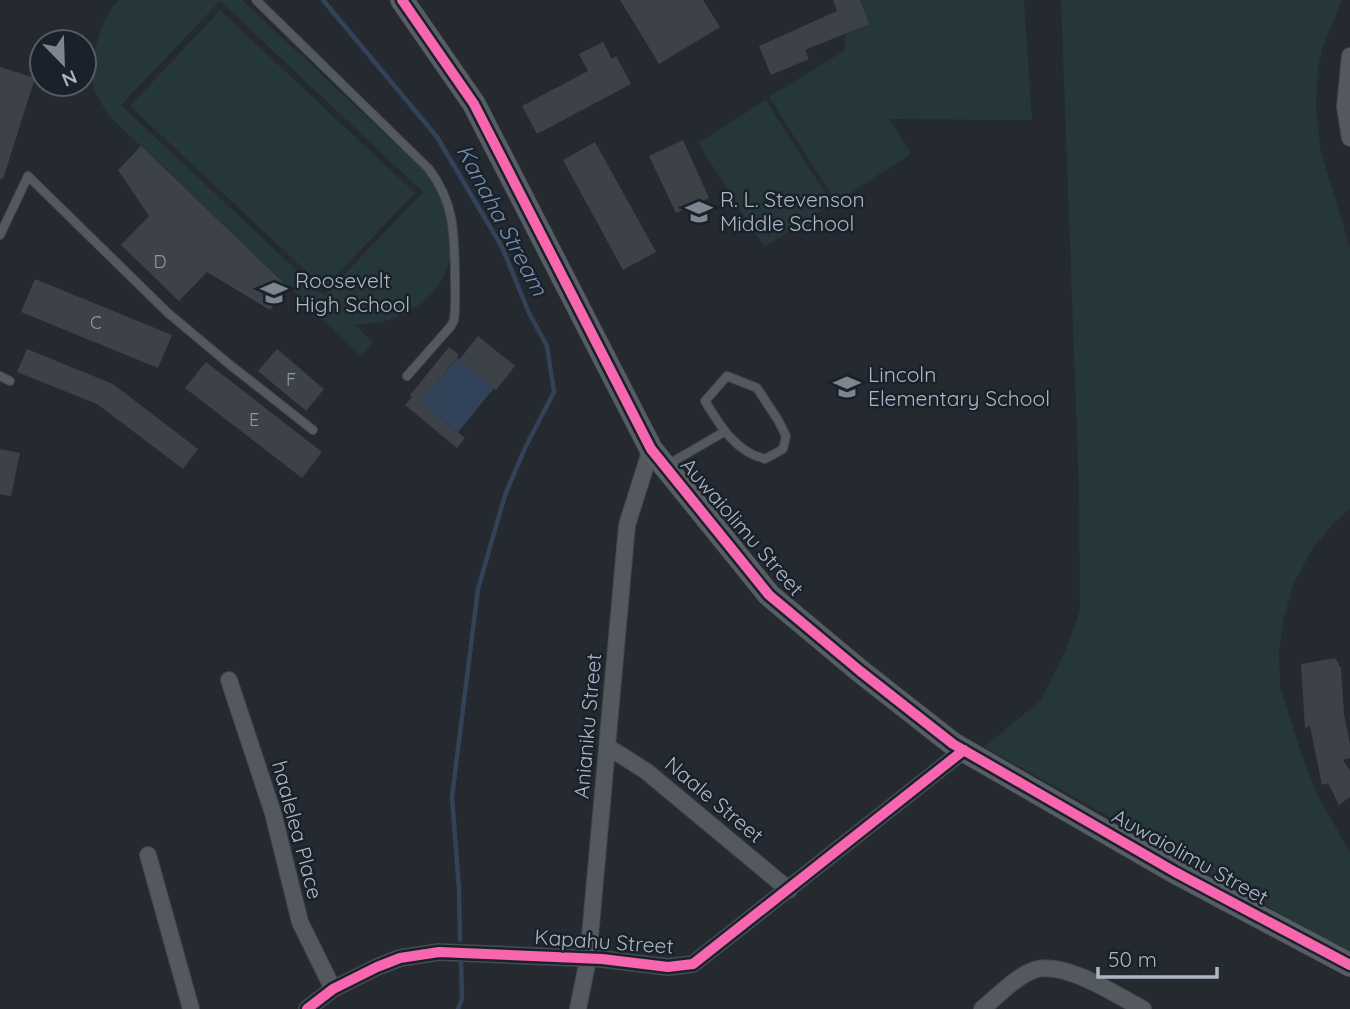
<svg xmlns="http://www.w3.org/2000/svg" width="1350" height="1009" viewBox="0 0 1350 1009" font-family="Quicksand,sans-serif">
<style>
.green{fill:#253738;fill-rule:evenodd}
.water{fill:#324359}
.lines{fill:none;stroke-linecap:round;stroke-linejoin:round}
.stream{stroke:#324359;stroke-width:4.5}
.building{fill:#3d4248}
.lane-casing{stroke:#42464b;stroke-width:10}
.street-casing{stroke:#42464b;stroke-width:18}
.secondary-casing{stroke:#42464b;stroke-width:24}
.lane{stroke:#54585f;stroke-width:8}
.street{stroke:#54585f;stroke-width:16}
.secondary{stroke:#585d64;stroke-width:23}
.cycleway-casing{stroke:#19212b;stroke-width:15}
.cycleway{stroke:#f766af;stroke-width:10}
.labels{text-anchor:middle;stroke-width:5;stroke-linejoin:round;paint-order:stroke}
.number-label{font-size:18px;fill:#9199a4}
.poi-label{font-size:21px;fill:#adb6c3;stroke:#19212b;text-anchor:start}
.street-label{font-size:21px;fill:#adb6c3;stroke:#19212b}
.water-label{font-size:23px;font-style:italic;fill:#758eab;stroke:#19212b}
</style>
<rect width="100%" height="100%" fill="#252a30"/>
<path class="green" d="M119 0H242L429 175C438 194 449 214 451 235 457 290 404 327 354 324L373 343 361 356 109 116C104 107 95 95 93 85 89 63 101 14 119 0ZM220 1 423 192 324 296 121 105Z
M860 0H1024L1032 120 890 119 911 154 836 202 769 97 845 50V32L868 24Z
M1061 0H1342L1323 46 1318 67 1316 110 1321 152 1350 248V509L1335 522 1312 549 1294 583 1284 617 1279 650 1280 687 1304 762 1319 798 1350 852V954L1206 871 984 747 1041 700 1065 652 1080 610 1079 490Z
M220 10 415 193 324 288 130 106Z
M766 100 832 204 764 247 698 143Z"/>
<path class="water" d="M457 358 494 388 458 432 421 402Z"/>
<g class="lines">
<path class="stream" d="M323 0 437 137 502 247 529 313 547 346 554 392 525 448 505 495 478 589 452 797 459 889 460 940
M458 1009 462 999 461 961"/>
</g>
<path class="building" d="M620 0H703L720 27 659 64Z
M833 0H860L869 24 805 50 809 59 771 75 759 46 837 11Z
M603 42 612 59 616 56 631 84 537 134 522 106 588 71 579 54Z
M0 67 35 78 3 179H0Z
M683 140 709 198 676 213 649 156Z
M595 142 656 252 623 270 563 160Z
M141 146 289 288 270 310 207 272 179 301 121 245 149 216 118 170Z
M35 279 172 335 158 368 21 312Z
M478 336 515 366 496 390 459 360Z
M449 347 459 355 421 402 465 438 457 448 405 405 412 397 410 395Z
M27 349 113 384 198 449 183 469 97 404 17 372Z
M277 349 324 389 306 411 258 371Z
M206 362 322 452 302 478 185 388Z
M0 449 20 453 11 496 0 494Z
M1335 658 1341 668 1344 714 1350 744V758L1343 760 1350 771V797L1339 805 1328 783 1322 785 1310 726 1305 728 1301 664Z"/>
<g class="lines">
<g class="lane-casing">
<path id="lane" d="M256 0 429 169C455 204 454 233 455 275 455 290 456 305 454 320L451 326 407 376
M0 235 28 176 168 313 229 364 313 430
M0 376 10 381
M727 376 757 388 778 420 786 436 783 449 765 459C736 452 720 426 705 401Z
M667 465 724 432"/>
</g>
<g class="street-casing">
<path id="street" d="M1350 56 1345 107 1350 138
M229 680 273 813 300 922 333 989
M608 747 646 771 789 890
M148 855 191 1009
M307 1009 333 989 377 967 400 958 439 952 602 959 668 967 693 964 964 750
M578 1009 588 959 627 525 651 449
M982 1009C998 996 1015 977 1034 970 1064 960 1116 995 1143 1009"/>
</g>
<g class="secondary-casing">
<path id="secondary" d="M402 0 474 104 651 449 769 595 860 671 953 744 1175 872 1350 965"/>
</g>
<use href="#lane" class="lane"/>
<use href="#street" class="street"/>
<use href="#secondary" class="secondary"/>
<g class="cycleway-casing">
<path id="cycleway" d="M402 0 474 104 651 449 769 595 860 671 953 744 1175 872 1350 965
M307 1009 333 989 377 967 400 958 439 952 602 959 668 967 693 964 964 750"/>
</g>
<use href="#cycleway" class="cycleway"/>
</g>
<defs>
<g id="school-bare" transform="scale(2.1)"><path d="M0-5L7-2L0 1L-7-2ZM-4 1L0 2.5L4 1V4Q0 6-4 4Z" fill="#7d8590" stroke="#19212b" stroke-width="2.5" paint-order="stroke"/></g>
</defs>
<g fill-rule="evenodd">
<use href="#school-bare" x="699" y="212"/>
<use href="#school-bare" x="274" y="293"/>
<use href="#school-bare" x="847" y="387"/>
</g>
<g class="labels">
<g class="number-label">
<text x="160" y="268">D</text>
<text x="96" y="329">C</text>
<text x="291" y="386">F</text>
<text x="254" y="426">E</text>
</g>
<g class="poi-label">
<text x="720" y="207">R. L. Stevenson<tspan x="720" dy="24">Middle School</tspan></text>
<text x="295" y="288">Roosevelt<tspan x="295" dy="24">High School</tspan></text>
<text x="868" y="382">Lincoln<tspan x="868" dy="24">Elementary School</tspan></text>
</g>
<g class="street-label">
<text transform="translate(742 527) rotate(49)" y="7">Auwaiolimu Street</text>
<text transform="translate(588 726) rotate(-85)" y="7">Anianiku Street</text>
<text transform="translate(714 800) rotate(40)" y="7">Naale Street</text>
<text transform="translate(297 830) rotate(75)" y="7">haalelea Place</text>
<text transform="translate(1190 857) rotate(29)" y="7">Auwaiolimu Street</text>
<text transform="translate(604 942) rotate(4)" y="7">Kapahu Street</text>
</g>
<g class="water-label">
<text transform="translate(502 220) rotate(62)" y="8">Kanaha Stream</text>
</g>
</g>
<g transform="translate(63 63) rotate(157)"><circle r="33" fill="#19212b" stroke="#545d68" stroke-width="2"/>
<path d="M0-5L12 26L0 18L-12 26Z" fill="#7d8590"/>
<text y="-10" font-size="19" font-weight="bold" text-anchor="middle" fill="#adb6c3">N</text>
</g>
<path d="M1098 967v10h119v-10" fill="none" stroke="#adb6c3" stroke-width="3.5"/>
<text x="1108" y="967" font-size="21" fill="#adb6c3" stroke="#19212b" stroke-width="5" paint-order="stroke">50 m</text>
</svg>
